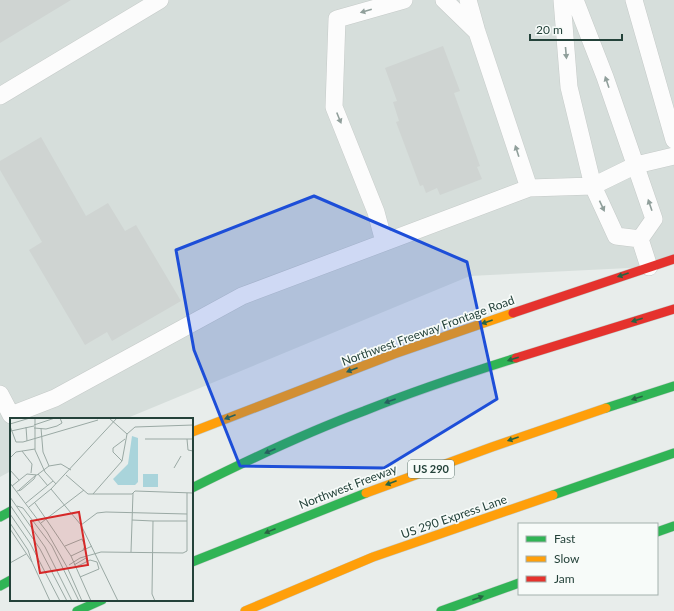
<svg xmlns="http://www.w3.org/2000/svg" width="674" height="611" viewBox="0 0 674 611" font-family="Lato,sans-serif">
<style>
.built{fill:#d6dedb}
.building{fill:#cfd4d2}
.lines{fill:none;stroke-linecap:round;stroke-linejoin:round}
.lane-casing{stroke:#c5cac8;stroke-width:18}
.fast-casing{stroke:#c3cbc8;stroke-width:10}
.slow-casing{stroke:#c3cbc8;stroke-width:10}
.jam-casing{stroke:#c3cbc8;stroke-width:10}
.lane{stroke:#fcfcfc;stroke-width:17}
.fast{stroke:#30b455;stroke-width:9}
.slow{stroke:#ff9f0a;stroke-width:9}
.jam{stroke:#e5322d;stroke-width:9}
.oneway{fill:#909f9b}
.oneway2{fill:#286442}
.marked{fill:#1d4ed8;fill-opacity:0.2;stroke:#1d4ed8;stroke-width:3;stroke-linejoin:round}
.labels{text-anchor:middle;stroke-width:3.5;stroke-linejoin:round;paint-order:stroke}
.shield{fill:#f7fbf9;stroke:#637a73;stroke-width:1}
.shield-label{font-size:11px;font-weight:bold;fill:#24423a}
.street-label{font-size:12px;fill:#24423a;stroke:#f7fbf9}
.inset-road{fill:none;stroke:#9aa9a4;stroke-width:1}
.view{fill:#d62828;fill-opacity:0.15;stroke:#d62828;stroke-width:2}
.inset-edge{fill:none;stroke:#24423a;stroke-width:2}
</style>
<rect width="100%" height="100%" fill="#e8edeb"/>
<path class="built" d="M0 0H674V255L649 267 470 276 125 419H11V471L0 477Z"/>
<path class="building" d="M0 0H71L0 43Z
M443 46 460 91 454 93 480 166 477 167 482 179 440 195 437 188 426 193 423 185 420 186 396 122 399 121 393 102 397 101 385 68Z
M41 137 86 216 108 203 125 231 136 225 181 301 112 341 107 332 85 345 29 250 42 242 0 170V161Z"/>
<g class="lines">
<g class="lane-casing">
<path id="lane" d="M444 0 477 32
M468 0 477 32 529 188
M562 0 569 87 593 186 616 236 640 239
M575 0 605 77 654 219 640 239
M634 0 674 140
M0 96 160 0
M640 239 649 267
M384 242 376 212 334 107 337 19 404 0
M0 394 11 415 55 398 242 296 529 188 593 186 636 165 674 156"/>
</g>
<g class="fast-casing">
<path id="fast" d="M606 408 674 386
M192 488C248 460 305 433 364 411 414 391 465 374 516 358
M553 495 674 453
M0 517 11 511
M657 532 674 526
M192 562 366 493
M0 586 11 580
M77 611 102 600
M441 611 519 583"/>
</g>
<g class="slow-casing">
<path id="slow" d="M192 432 394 354 513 313
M366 493 492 447 606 408
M245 611 373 557 553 495"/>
</g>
<g class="jam-casing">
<path id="jam" d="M513 313 674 259
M516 358 674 309"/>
</g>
<use href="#lane" class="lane"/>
<use href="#fast" class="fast"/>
<use href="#slow" class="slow"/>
<use href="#jam" class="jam"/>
</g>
<defs><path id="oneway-solid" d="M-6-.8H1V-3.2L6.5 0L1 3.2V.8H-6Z"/></defs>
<g class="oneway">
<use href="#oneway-solid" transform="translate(366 11) rotate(164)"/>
<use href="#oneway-solid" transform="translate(566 53) rotate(85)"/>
<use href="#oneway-solid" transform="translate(607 82) rotate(-109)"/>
<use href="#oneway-solid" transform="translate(339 118) rotate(68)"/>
<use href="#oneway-solid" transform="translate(517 151) rotate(-108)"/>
<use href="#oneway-solid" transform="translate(650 205) rotate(-109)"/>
<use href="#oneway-solid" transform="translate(602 206) rotate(65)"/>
</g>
<g class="oneway2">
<use href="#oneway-solid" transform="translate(623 275) rotate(161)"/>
<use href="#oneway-solid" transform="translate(637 320) rotate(163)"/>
<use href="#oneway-solid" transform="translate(487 322) rotate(161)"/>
<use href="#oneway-solid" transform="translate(513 359) rotate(163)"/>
<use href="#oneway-solid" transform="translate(352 370) rotate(159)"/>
<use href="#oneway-solid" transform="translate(637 398) rotate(162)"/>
<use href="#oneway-solid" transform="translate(390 401) rotate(160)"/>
<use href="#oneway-solid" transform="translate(230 417) rotate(159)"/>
<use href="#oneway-solid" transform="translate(513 439) rotate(161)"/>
<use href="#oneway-solid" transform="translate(270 451) rotate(157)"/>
<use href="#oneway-solid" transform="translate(391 483) rotate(159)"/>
<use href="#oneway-solid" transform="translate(270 531) rotate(158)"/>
<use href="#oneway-solid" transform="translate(478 598) rotate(-20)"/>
</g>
<path class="marked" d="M314 196 467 262 497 399 384 468 240 466 194 350 176 250Z"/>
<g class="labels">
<rect class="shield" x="408" y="460" width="46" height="18" rx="3"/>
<g class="shield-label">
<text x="431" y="473">US 290</text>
</g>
<g class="street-label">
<text transform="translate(428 331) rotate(-20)" y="4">Northwest Freeway Frontage Road</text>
<text transform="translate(348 487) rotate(-21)" y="4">Northwest Freeway</text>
<text transform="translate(454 517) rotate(-19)" y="4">US 290 Express Lane</text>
</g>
</g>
<g transform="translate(10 418)">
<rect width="183" height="183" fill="#e8edeb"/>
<path d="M122 18 128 20V64L125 67H108L103 61 118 46ZM133 56H148V69H133Z" fill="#a9d4db"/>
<path class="inset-road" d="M25 0V32L35 54 46 66M99 0 117 16M0 6 20 0M24 7 45 0M183 7 125 9 117 16 112 43 83 76H122L125 73 183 75M0 8 6 24H13L88 2M16 9 17 23M24 10 36 11 47 8 52 5 50 0M1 13 24 8M135 21H183M177 21 178 32 183 33M12 33 22 46 21 55M0 40 6 34 25 31M112 43 103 34V30L115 21M39 48 51 46 61 52M164 50 171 38M0 52 9 62M28 56 38 68M56 57 78 76H83M0 65 37 114 57 149 72 183M2 68 17 56 27 57 39 48 33 34 31 10M41 71 107 0M74 72 36 101 61 138 81 183M7 73 11 72 24 61 26 57 9 72M0 79 35 129 62 183M16 85 43 63M25 85 36 101 31 105M0 87 30 131 57 183M7 88 13 90 42 128 69 183M19 89 41 71 71 107 87 95 96 94 177 96V133L173 135 91 134 70 140 59 147M0 96 20 125 50 183M177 96V75M122 102 143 103 142 176 145 183M143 103H177M0 105 18 132 22 144M71 107 108 183M0 111 22 144 40 183M55 128 72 121 75 128 73 132M121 134 123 75M61 138 82 128M0 145 16 136M64 147 76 140M66 149 80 142 87 144 89 151 70 159M148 183H161"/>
<path class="view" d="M69 94 78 147 30 155 21 103Z"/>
<rect width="183" height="183" class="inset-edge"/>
</g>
<rect x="518" y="523" width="140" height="72" fill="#f7fbf9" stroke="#a3b1ad"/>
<rect x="526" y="536" width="20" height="6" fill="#30b455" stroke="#a3b1ad"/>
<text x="554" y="543" font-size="12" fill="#24423a">Fast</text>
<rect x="526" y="556" width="20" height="6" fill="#ff9f0a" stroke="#a3b1ad"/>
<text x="554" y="563" font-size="12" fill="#24423a">Slow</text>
<rect x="526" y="576" width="20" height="6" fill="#e5322d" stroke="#a3b1ad"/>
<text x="554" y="583" font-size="12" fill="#24423a">Jam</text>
<path d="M530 34v6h92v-6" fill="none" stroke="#24423a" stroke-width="2"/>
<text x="536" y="34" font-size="12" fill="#24423a" stroke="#f7fbf9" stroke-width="3" paint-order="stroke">20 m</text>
</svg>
